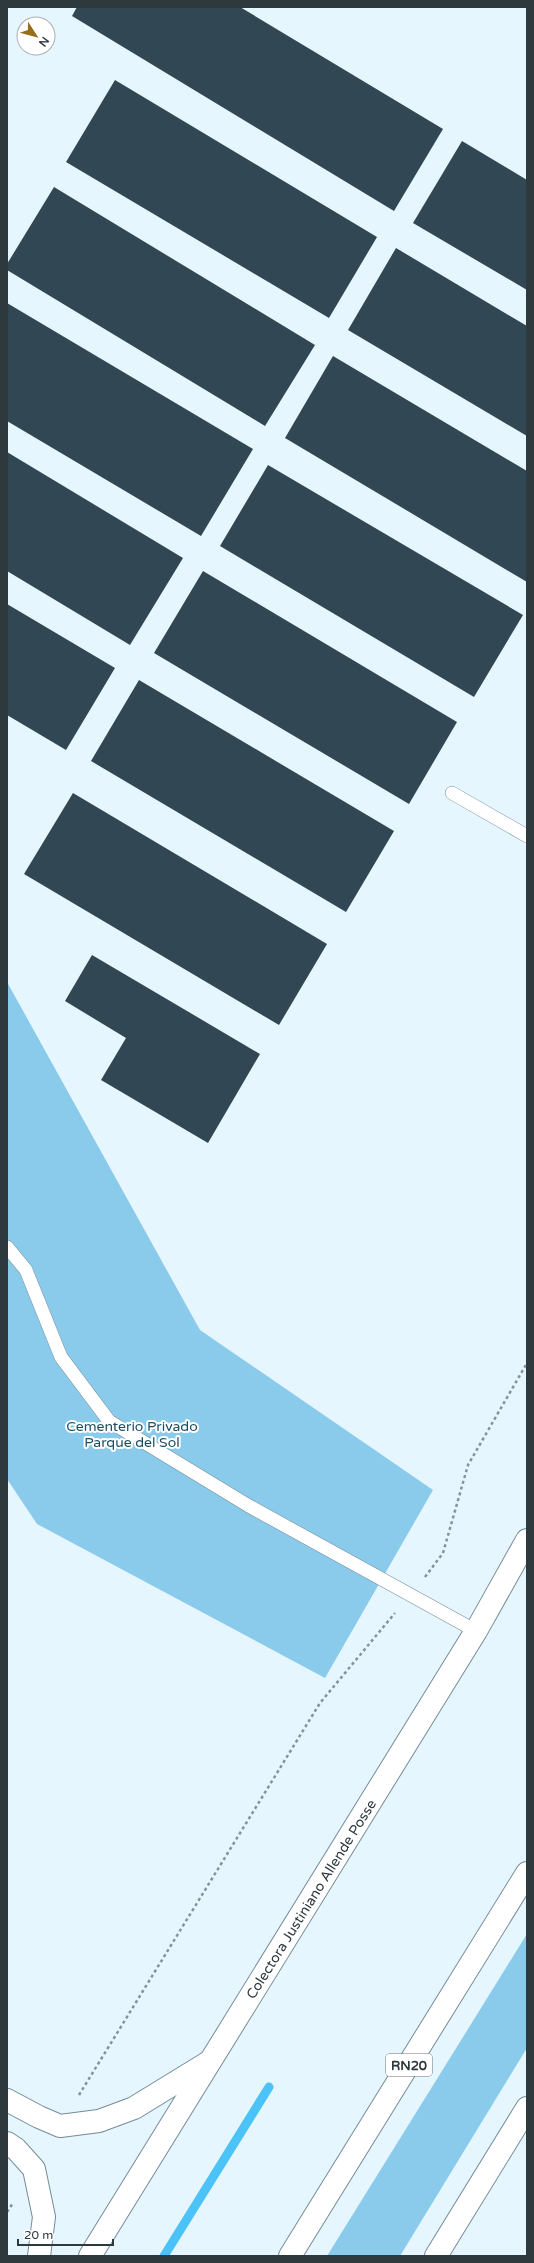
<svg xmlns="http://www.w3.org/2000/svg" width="534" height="2263" viewBox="0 0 534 2263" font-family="'Varela Round',sans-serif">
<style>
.green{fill:#8acbec}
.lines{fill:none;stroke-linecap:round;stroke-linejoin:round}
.stream{stroke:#4bc2f8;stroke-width:9}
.building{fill:#314753}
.service-casing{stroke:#748c99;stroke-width:14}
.minor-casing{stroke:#748c99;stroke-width:24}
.secondary-casing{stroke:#748c99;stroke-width:24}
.motorway-casing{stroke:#748c99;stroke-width:24}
.path{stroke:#859299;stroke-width:2.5;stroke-dasharray:3 3;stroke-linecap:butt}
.service{stroke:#fff;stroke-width:13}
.minor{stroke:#fff;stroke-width:22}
.secondary{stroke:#fff;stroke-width:22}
.motorway{stroke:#fff;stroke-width:22}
.labels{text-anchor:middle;stroke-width:4;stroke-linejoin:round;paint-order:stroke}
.shield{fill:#fff;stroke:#6d7478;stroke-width:1}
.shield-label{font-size:13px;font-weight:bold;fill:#2e393e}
.park-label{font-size:14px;fill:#1d4d63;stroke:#fff}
.street-label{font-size:14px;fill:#2e393e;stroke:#fff}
</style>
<rect width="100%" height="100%" fill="#e6f6fe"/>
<path class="green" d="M7 982 200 1330 433 1490 325 1678 37 1524 7 1479Z
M527 1934V2048L400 2256H327Z"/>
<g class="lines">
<path class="stream" d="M164 2256 269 2087"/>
</g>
<path class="building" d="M77 7H240L443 129 394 211 72 16Z
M115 80 377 237 329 318 66 162Z
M462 141 527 180V290L413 223Z
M54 187 315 345 265 426 7 270V264Z
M396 248 527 326V436L348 330Z
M7 303 253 449 201 536 7 421Z
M333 356 527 471V582L285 438Z
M7 452 183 558 130 645 7 571Z
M268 465 523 615 474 697 220 546Z
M203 571 457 722 409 804 154 653Z
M7 604 115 668 66 750 7 715Z
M139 680 394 831 346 912 91 761Z
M73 793 327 944 279 1025 24 874Z
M92 955 260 1054 208 1143 101 1080 126 1038 65 1001Z"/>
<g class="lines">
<g class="service-casing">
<path id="service" d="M452 793 527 836
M7 1247 26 1270 61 1357 109 1421 249 1506 476 1631"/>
</g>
<g class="minor-casing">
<path id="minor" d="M7 2100 39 2117 60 2126 99 2121 134 2108 209 2062
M7 2143 16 2149 34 2169 44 2217 39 2256"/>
</g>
<g class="secondary-casing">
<path id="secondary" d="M90 2256 476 1631 527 1540"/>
</g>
<g class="motorway-casing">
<path id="motorway" d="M290 2256 527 1873
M436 2256 527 2108"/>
</g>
<path class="path" d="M425 1577 443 1553 468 1465 527 1363
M79 2095 320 1703 395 1613
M7 2212 13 2203"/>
<use href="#service" class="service"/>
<use href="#minor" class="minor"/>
<use href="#secondary" class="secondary"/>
<use href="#motorway" class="motorway"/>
</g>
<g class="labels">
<rect class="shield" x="386" y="2054" width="46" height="22" rx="3"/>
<g class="shield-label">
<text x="409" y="2070">RN20</text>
</g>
<g class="park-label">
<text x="132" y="1431">Cementerio Privado<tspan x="132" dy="16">Parque del Sol</tspan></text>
</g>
<g class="street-label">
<text transform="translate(311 1899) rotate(-58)" y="5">Colectora Justiniano Allende Posse</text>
</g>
</g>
<rect width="534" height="2263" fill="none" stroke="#2e393e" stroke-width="16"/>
<g transform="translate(36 36) rotate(126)"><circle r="19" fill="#ffffff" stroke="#abb0b2"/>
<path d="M0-3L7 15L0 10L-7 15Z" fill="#966e19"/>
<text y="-6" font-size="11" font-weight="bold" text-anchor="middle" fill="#2e393e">N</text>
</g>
<path d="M18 2239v6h95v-6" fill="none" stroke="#2e393e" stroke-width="2"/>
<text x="24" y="2239" font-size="12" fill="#2e393e" stroke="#ffffff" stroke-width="3" paint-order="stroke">20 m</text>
</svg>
